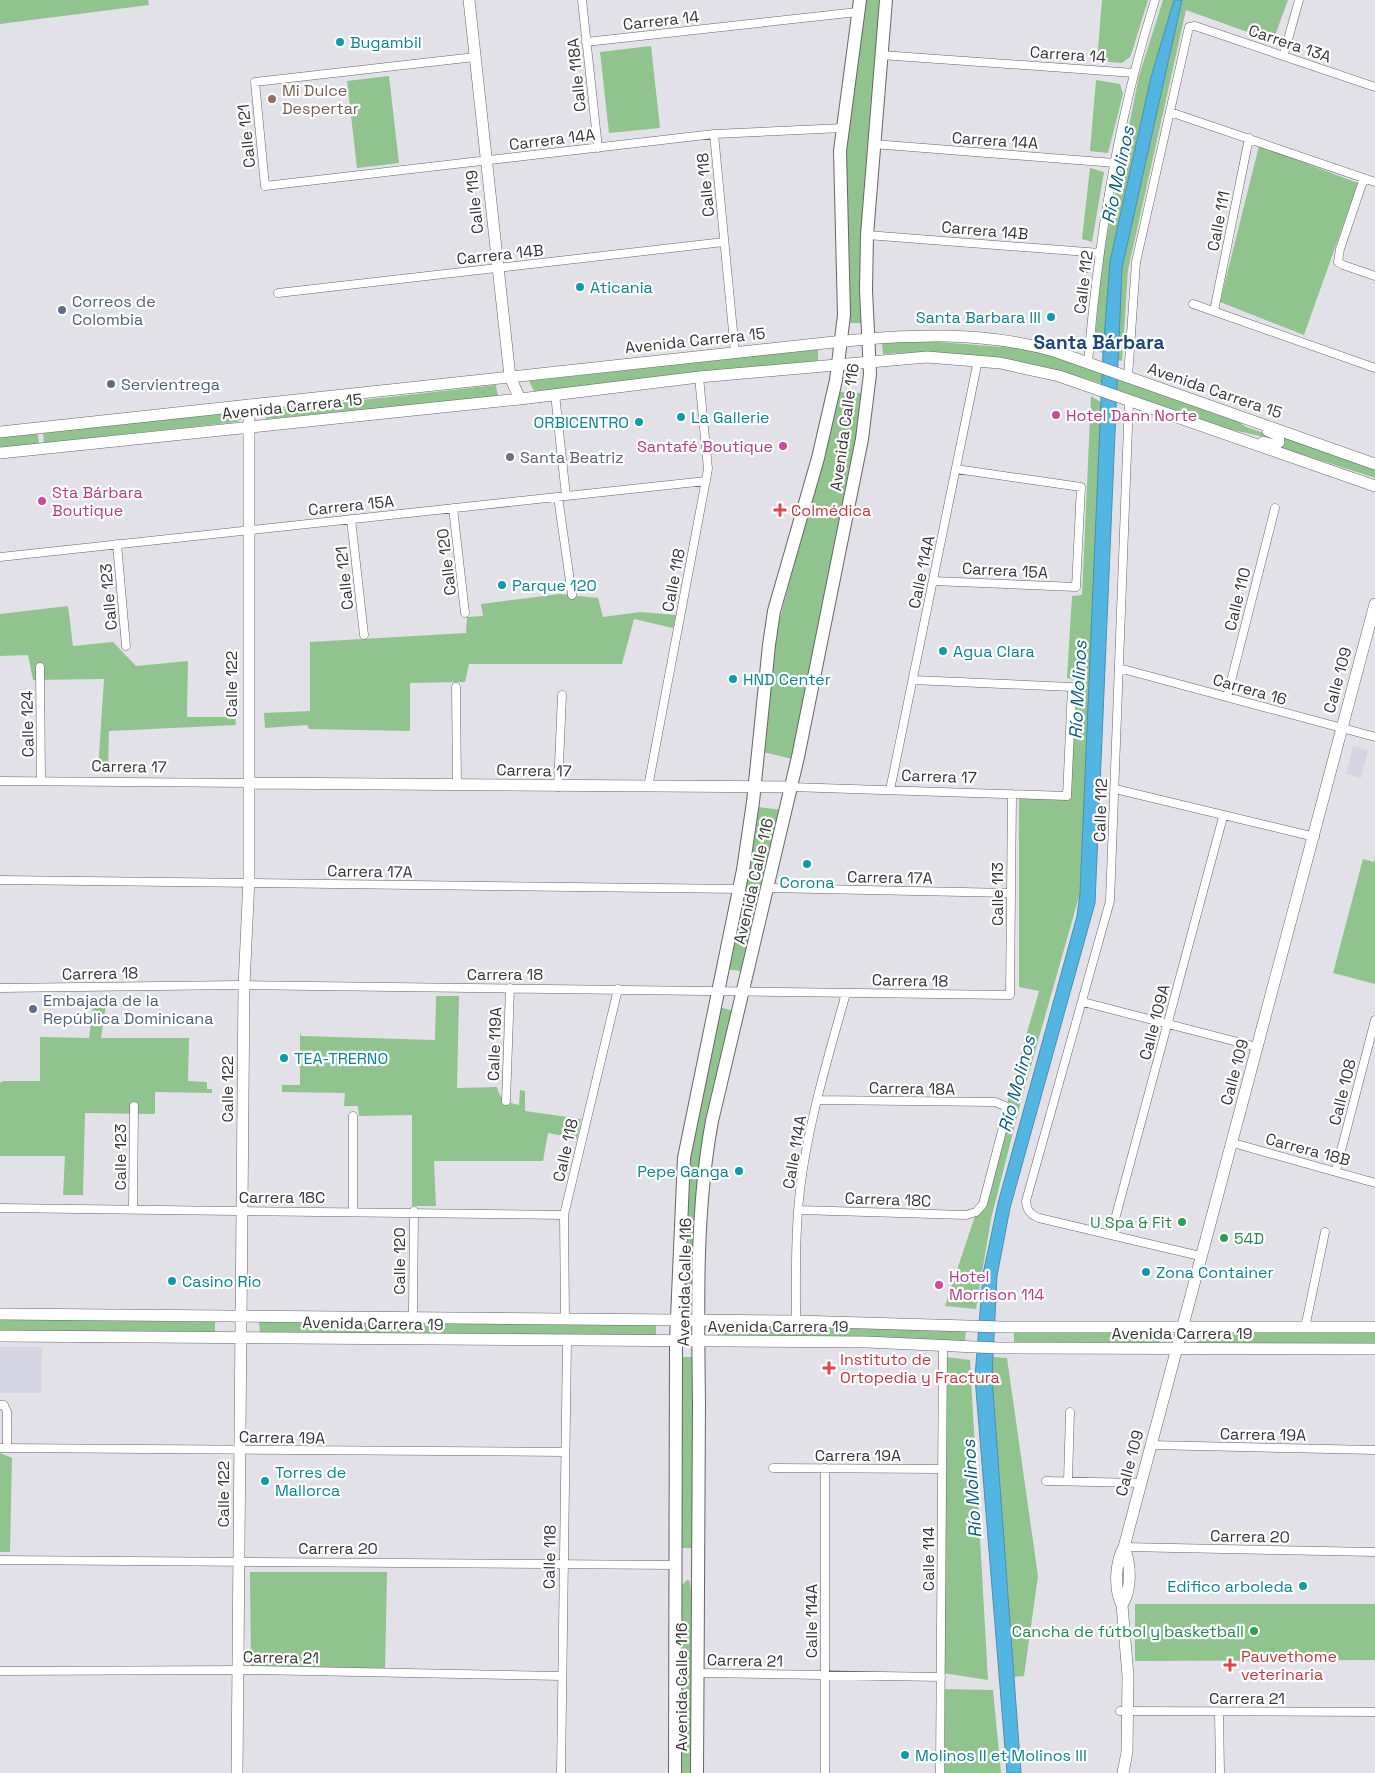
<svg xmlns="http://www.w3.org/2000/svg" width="1375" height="1773" viewBox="0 0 1375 1773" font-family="'Space Grotesk',sans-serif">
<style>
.built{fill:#d5d4e2}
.green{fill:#91c38e}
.water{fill:#53b5e2;stroke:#4a8faf}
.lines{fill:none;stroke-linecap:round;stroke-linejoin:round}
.street-casing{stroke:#65656b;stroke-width:9}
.secondary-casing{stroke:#65656b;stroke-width:12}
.primary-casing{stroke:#65656b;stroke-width:14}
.street{stroke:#fff;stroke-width:8}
.secondary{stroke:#fff;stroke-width:11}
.primary{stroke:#fff;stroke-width:12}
.culture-dot{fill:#0f9aa8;stroke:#fff;stroke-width:2}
.education-dot{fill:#8d6e63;stroke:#fff;stroke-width:2}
.service-dot{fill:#5c6f8a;stroke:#fff;stroke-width:2}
.hotel-dot{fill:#d1479c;stroke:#fff;stroke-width:2}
.worship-dot{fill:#6b7280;stroke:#fff;stroke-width:2}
.health-dot{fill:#e0444e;stroke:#fff;stroke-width:2}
.leisure-dot{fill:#2e9e5b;stroke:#fff;stroke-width:2}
.labels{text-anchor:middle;stroke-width:4.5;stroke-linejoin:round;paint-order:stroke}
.street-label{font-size:16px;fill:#353538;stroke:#fff}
.culture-label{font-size:16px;fill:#0d838f;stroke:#fff;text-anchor:start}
.education-label{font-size:16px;fill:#785e54;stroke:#fff;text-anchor:start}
.service-label{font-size:16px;fill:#4e5e75;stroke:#fff;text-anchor:start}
.hotel-label{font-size:16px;fill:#b23c85;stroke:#fff;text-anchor:start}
.worship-label{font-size:16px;fill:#5b616d;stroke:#fff;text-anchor:start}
.health-label{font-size:16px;fill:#be3a42;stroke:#fff;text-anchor:start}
.leisure-label{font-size:16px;fill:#27864d;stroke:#fff;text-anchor:end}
.water-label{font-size:18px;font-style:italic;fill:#085a78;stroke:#fff}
.quarter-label{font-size:19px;font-weight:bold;fill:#1e4479;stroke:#fff}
</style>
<rect width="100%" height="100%" fill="#e2e1e8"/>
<path class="built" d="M1353 746 1368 750 1361 778 1346 774Z
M0 1347H42L41 1393H0Z"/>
<path class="green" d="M0 0H148L149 5 0 24Z
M864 0H880V9L862 222 864 323H848L845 154Z
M1102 0H1148L1132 52 1130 57 1122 63 1097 61Z
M1163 0H1174L1151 77 1110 261 1103 353 1094 349 1102 260 1139 76Z
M1182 0H1288L1273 41 1186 10 1128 270 1122 361 1117 360 1122 268Z
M651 46 660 128 609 133 600 52Z
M389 76 399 163 357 168 347 81Z
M1096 80 1120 84 1123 94 1108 153 1090 151Z
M1259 146 1358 183 1304 335 1220 302Z
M1090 168 1104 172 1092 242 1082 239Z
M1081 257 1088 263V273H1081Z
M927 341 1028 349 1102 372V384C1026 359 964 349 883 354L882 342Z
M818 349V361L535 393 529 381Z
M1117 379 1238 421 1246 427 1270 435 1269 438 1228 429 1117 390Z
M496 385 498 397 266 419 265 411Z
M839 392 864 393 858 441 792 759 763 752 774 641Z
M1091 396 1102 403 1080 893 1021 1101 991 1219 976 1309 945 1306 975 1216 985 1209 1008 1115V1098L1039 991 1019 987V797L1070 795 1078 680 1067 678 1072 596 1082 595Z
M237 412 241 415V419L237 422 44 443 43 433Z
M38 434 39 444 0 448V437Z
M1284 435 1375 468V478L1280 447 1284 442Z
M560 594 598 598 603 617 640 612 676 615 673 628 634 619 622 664H469L465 682 410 683V731L309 729 307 725 265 728 264 713 310 711V642L466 633 467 617 483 616 481 604Z
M68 606 73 646 113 642 136 666 188 661 187 717H235L236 725 109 731 108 772 98 771 104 679 33 680 28 655 0 656V614Z
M757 807 782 810 745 972 727 969Z
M1375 858V984L1333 973 1363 859 1374 862Z
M436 996H459L457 1088 497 1087C500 1100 506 1102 519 1105L520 1090 525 1091V1111L581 1119 577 1139 548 1133 543 1161H434L436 1206H412V1115L359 1116 358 1106H344L345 1093 282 1092V1085H300V1032L301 1036 435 1040Z
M94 998H107L101 1038H189L188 1081 207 1082V1089H212V1093L155 1092V1114L85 1113 83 1195H63L65 1156H0V1083L3 1081H40V1037L89 1038Z
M719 1007 734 1011 720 1068 695 1307H682L688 1159Z
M0 1319 215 1322V1333L0 1331Z
M259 1322 656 1325V1336L260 1333Z
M717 1324 966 1330 965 1341 717 1338Z
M1014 1331 1160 1334 1159 1345 1014 1344Z
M1197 1332 1375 1333V1345L1197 1344Z
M680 1357H694L695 1548H680Z
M946 1357 970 1360 988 1680 943 1673Z
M993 1357 1007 1358 1038 1576 1024 1676 1014 1677 992 1377Z
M0 1453 12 1458 10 1552H0Z
M250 1572H387L385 1672 251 1667Z
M687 1580 690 1581 694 1626 692 1773H679L680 1587Z
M1135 1604H1375V1660L1135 1661Z
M944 1689 993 1690 1001 1773H945Z"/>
<path class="water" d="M1174 0H1182L1122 268 1095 903 1010 1208 997 1276 992 1377 1021 1773H1007L975 1377 983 1274 998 1203 1077 916 1080 893 1103 353 1110 261 1151 77Z"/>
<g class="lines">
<g class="street-casing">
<path id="street" d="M582 0 598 148
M586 42 858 12
M1284 54 1299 0
M881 55 1134 73
M475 57 255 82 265 186 714 134 843 128
M1170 112 1375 182
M714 134 735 352
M873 144 1115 163
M1364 178 1340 249 1338 262 1343 265 1375 276
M867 235 1100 253
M278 293 724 242
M1193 304 1375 368
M1214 311 1249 138
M1088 363C1098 241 1118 117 1155 0
M1128 377 1136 262 1189 27 1195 26 1375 87
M555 394 566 496
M1129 400 1110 901 1026 1201C1027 1211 1030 1214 1039 1218L1200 1256
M558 497 572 595
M453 508 465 613
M351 519 364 635
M117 544 126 646
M0 557 706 481
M933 581 1076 587 1081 487 956 469
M40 667 41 781
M1119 668 1375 737
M456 687 457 785
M1227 697 1275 508
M0 781 249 783
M558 787 562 695
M648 787 708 469 699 377
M791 787 1067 796 1072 687 913 680
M1115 789 1315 837
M890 790 978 360
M0 880 740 889
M768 888 1011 893
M0 988 239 985 1010 995 1012 794
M1083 1002 1257 1047
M506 1101 510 988
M353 1116V1211
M1233 1143 1375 1183
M1336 1170 1375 1020
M0 1208 564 1215
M133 1208 134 1106
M799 1210 966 1215 976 1212 983 1204 1007 1112 1005 1106 995 1102 817 1100
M1111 1234 1223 817
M413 1310 414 1211
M565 1320 564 1215 618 989
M796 1321C796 1277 795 1233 800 1190 808 1123 828 1058 846 993
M1305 1328 1325 1232
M0 1405H4L7 1412V1448
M1151 1445 1375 1450
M0 1448 564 1452
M773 1468 942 1469
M825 1468V1773
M1046 1481 1141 1483
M1068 1481 1070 1412
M1124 1547 1375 1552
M0 1560 675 1565
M0 1671 249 1670 561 1676
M698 1673 941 1677
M1120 1711 1375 1712
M1219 1712 1220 1773
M561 1773 567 1341
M940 1773 943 1345"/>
</g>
<g class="secondary-casing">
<path id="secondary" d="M469 0 510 377 520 399
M0 432 834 342C909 334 982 331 1054 351L1375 464
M1263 442 1273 445 1279 442 1278 435 1268 431
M0 453 520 399 699 377 927 357 1000 363 1059 376 1375 486
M249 783 791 787
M0 1314 796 1321 1002 1327H1375
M0 1336 867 1342 998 1348 1375 1349
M1122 1605C1132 1590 1131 1564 1124 1547
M237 1773 244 986 249 878V405
M1123 1773 1127 1752 1128 1676 1122 1605C1114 1590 1115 1562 1124 1547L1375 604"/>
</g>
<g class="primary-casing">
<path id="primary" d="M675 1773 676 1341 684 1158 743 870 753 802 769 645 774 611 818 458 836 380 844 315 840 151 860 0
M697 1773C698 1650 699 1527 699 1403 698 1310 695 1213 712 1121L798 757 862 439 870 374 866 290 867 235 886 0"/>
</g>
<use href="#street" class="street"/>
<use href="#secondary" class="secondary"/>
<use href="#primary" class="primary"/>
</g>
<g class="culture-dot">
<circle cx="340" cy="42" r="5"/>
<circle cx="580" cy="287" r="5"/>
<circle cx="1051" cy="317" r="5"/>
<circle cx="681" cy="417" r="5"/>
<circle cx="639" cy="422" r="5"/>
<circle cx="502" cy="585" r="5"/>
<circle cx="943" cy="651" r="5"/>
<circle cx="733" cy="679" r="5"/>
<circle cx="807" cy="864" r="5"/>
<circle cx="284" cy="1058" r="5"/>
<circle cx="739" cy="1171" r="5"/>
<circle cx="1146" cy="1272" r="5"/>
<circle cx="172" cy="1281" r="5"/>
<circle cx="265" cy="1481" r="5"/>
<circle cx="1303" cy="1586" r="5"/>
<circle cx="905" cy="1755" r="5"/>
</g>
<circle class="education-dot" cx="272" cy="99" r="5"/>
<g class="service-dot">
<circle cx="62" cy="310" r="5"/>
<circle cx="111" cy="384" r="5"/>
<circle cx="33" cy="1009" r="5"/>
</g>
<g class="hotel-dot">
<circle cx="1056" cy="415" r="5"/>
<circle cx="783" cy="446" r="5"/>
<circle cx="42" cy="501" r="5"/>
<circle cx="939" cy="1285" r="5"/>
</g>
<circle class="worship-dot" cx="510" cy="457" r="5"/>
<g class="health-dot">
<path d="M777.5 502.5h5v5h5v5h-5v5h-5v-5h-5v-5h5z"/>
<path d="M826.5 1360.5h5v5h5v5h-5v5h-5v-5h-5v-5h5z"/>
<path d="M1227.5 1657.5h5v5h5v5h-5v5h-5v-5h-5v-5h5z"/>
</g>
<g class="leisure-dot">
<circle cx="1182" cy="1222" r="5"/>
<circle cx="1224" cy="1238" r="5"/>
<circle cx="1254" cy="1631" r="5"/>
</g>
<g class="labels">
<g class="street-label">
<text transform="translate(661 20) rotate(-6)" y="6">Carrera 14</text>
<text transform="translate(1290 43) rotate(19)" y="6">Carrera 13A</text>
<text transform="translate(1068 54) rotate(4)" y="6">Carrera 14</text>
<text transform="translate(576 75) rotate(-96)" y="6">Calle 118A</text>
<text transform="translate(246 136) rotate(-96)" y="6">Calle 121</text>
<text transform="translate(552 139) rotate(-7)" y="6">Carrera 14A</text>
<text transform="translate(995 140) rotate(4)" y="6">Carrera 14A</text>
<text transform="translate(705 185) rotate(-96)" y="6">Calle 118</text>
<text transform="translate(474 202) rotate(-96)" y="6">Calle 119</text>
<text transform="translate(1218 221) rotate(-79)" y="6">Calle 111</text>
<text transform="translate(985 230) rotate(5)" y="6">Carrera 14B</text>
<text transform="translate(500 254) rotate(-6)" y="6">Carrera 14B</text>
<text transform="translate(1083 282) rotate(-83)" y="6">Calle 112</text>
<text transform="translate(695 340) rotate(-6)" y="6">Avenida Carrera 15</text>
<text transform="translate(1215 390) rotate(19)" y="6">Avenida Carrera 15</text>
<text transform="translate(292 406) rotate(-6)" y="6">Avenida Carrera 15</text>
<text transform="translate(844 427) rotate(-82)" y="6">Avenida Calle 116</text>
<text transform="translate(351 505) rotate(-6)" y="6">Carrera 15A</text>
<text transform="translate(446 562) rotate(-97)" y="6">Calle 120</text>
<text transform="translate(1005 570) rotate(3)" y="6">Carrera 15A</text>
<text transform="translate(921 572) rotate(-78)" y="6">Calle 114A</text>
<text transform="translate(344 578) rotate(-96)" y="6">Calle 121</text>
<text transform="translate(673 580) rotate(-79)" y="6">Calle 118</text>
<text transform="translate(108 597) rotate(-95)" y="6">Calle 123</text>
<text transform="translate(1237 599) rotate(-76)" y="6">Calle 110</text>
<text transform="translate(1337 680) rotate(-75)" y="6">Calle 109</text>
<text transform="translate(231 684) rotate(-90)" y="6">Calle 122</text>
<text transform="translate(1250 689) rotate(16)" y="6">Carrera 16</text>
<text transform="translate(27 724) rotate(-91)" y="6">Calle 124</text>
<text transform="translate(129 766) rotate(1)" y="6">Carrera 17</text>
<text transform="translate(534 770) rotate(1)" y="6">Carrera 17</text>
<text transform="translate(939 776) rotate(2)" y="6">Carrera 17</text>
<text transform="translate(1100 810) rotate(-88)" y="6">Calle 112</text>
<text transform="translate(370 871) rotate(1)" y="6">Carrera 17A</text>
<text transform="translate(890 877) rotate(1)" y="6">Carrera 17A</text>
<text transform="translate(753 881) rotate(-77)" y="6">Avenida Calle 116</text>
<text transform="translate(997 894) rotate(-90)" y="6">Calle 113</text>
<text transform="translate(100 973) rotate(-1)" y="6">Carrera 18</text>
<text x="505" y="980">Carrera 18</text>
<text transform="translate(910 980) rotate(1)" y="6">Carrera 18</text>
<text transform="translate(1154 1022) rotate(-75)" y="6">Calle 109A</text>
<text transform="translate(494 1044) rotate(-88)" y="6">Calle 119A</text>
<text transform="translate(1234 1072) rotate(-75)" y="6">Calle 109</text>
<text transform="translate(912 1088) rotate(1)" y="6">Carrera 18A</text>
<text transform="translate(227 1089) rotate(-90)" y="6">Calle 122</text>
<text transform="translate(1342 1092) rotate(-76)" y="6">Calle 108</text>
<text transform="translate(1308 1149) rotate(15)" y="6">Carrera 18B</text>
<text transform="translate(565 1150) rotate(-77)" y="6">Calle 118</text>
<text transform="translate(794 1152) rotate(-80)" y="6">Calle 114A</text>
<text transform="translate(120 1157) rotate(-90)" y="6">Calle 123</text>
<text x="282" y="1203">Carrera 18C</text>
<text transform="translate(888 1199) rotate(2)" y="6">Carrera 18C</text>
<text transform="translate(399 1261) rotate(-90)" y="6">Calle 120</text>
<text transform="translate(684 1282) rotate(-89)" y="6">Avenida Calle 116</text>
<text transform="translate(373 1323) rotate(1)" y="6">Avenida Carrera 19</text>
<text x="778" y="1332">Avenida Carrera 19</text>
<text x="1182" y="1339">Avenida Carrera 19</text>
<text transform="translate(1263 1434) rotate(1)" y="6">Carrera 19A</text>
<text transform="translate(282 1437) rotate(1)" y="6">Carrera 19A</text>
<text x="858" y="1461">Carrera 19A</text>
<text transform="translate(1129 1463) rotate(-75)" y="6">Calle 109</text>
<text transform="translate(223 1494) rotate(-90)" y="6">Calle 122</text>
<text transform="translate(1250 1536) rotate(1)" y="6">Carrera 20</text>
<text x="338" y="1554">Carrera 20</text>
<text transform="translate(549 1557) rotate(-89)" y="6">Calle 118</text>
<text transform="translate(928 1559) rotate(-90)" y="6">Calle 114</text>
<text transform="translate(811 1621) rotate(-90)" y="6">Calle 114A</text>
<text transform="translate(281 1657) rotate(1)" y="6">Carrera 21</text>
<text transform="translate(745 1660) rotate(1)" y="6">Carrera 21</text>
<text transform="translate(681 1687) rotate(-90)" y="6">Avenida Calle 116</text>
<text x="1247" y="1704">Carrera 21</text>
</g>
<g class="culture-label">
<text x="350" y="48">Bugambil</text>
<text x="590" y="293">Aticania</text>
<text x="1041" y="323" text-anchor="end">Santa Barbara III</text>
<text x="691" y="423">La Gallerie</text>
<text x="629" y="428" text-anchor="end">ORBICENTRO</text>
<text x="512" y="591">Parque 120</text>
<text x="953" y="657">Agua Clara</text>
<text x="743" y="685">HND Center</text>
<text x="807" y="888" text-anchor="middle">Corona</text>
<text x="294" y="1064">TEA-TRERNO</text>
<text x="729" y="1177" text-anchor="end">Pepe Ganga</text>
<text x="1156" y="1278">Zona Container</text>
<text x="182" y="1287">Casino Rio</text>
<text x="275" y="1478">Torres de<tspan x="275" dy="18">Mallorca</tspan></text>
<text x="1293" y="1592" text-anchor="end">Edifico arboleda</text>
<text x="915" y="1761">Molinos II et Molinos III</text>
</g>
<g class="education-label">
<text x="282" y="96">Mi Dulce<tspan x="282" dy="18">Despertar</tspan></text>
</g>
<g class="service-label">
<text x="72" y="307">Correos de<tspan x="72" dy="18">Colombia</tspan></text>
<text x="121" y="390">Servientrega</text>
<text x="43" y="1006">Embajada de la<tspan x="43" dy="18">República Dominicana</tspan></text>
</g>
<g class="hotel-label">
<text x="1066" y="421">Hotel Dann Norte</text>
<text x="773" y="452" text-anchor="end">Santafé Boutique</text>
<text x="52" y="498">Sta Bárbara<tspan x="52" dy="18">Boutique</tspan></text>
<text x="949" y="1282">Hotel<tspan x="949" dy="18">Morrison 114</tspan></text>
</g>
<g class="worship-label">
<text x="520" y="463">Santa Beatriz</text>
</g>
<g class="health-label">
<text x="791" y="516">Colmédica</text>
<text x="840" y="1365">Instituto de<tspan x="840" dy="18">Ortopedia y Fractura</tspan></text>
<text x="1241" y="1662">Pauvethome<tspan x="1241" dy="18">veterinaria</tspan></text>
</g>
<g class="leisure-label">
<text x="1172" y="1228">U Spa &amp; Fit</text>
<text x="1234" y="1244" text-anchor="start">54D</text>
<text x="1244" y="1637">Cancha de fútbol y basketball</text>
</g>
<g class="water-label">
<text transform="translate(1118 175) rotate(-78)" y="6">Río Molinos</text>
<text transform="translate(1078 690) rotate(-87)" y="6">Río Molinos</text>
<text transform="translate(1017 1084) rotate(-75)" y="6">Río Molinos</text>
<text transform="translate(972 1489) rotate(-94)" y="6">Río Molinos</text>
</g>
<g class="quarter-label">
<text x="1099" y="349">Santa Bárbara</text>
</g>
</g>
</svg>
